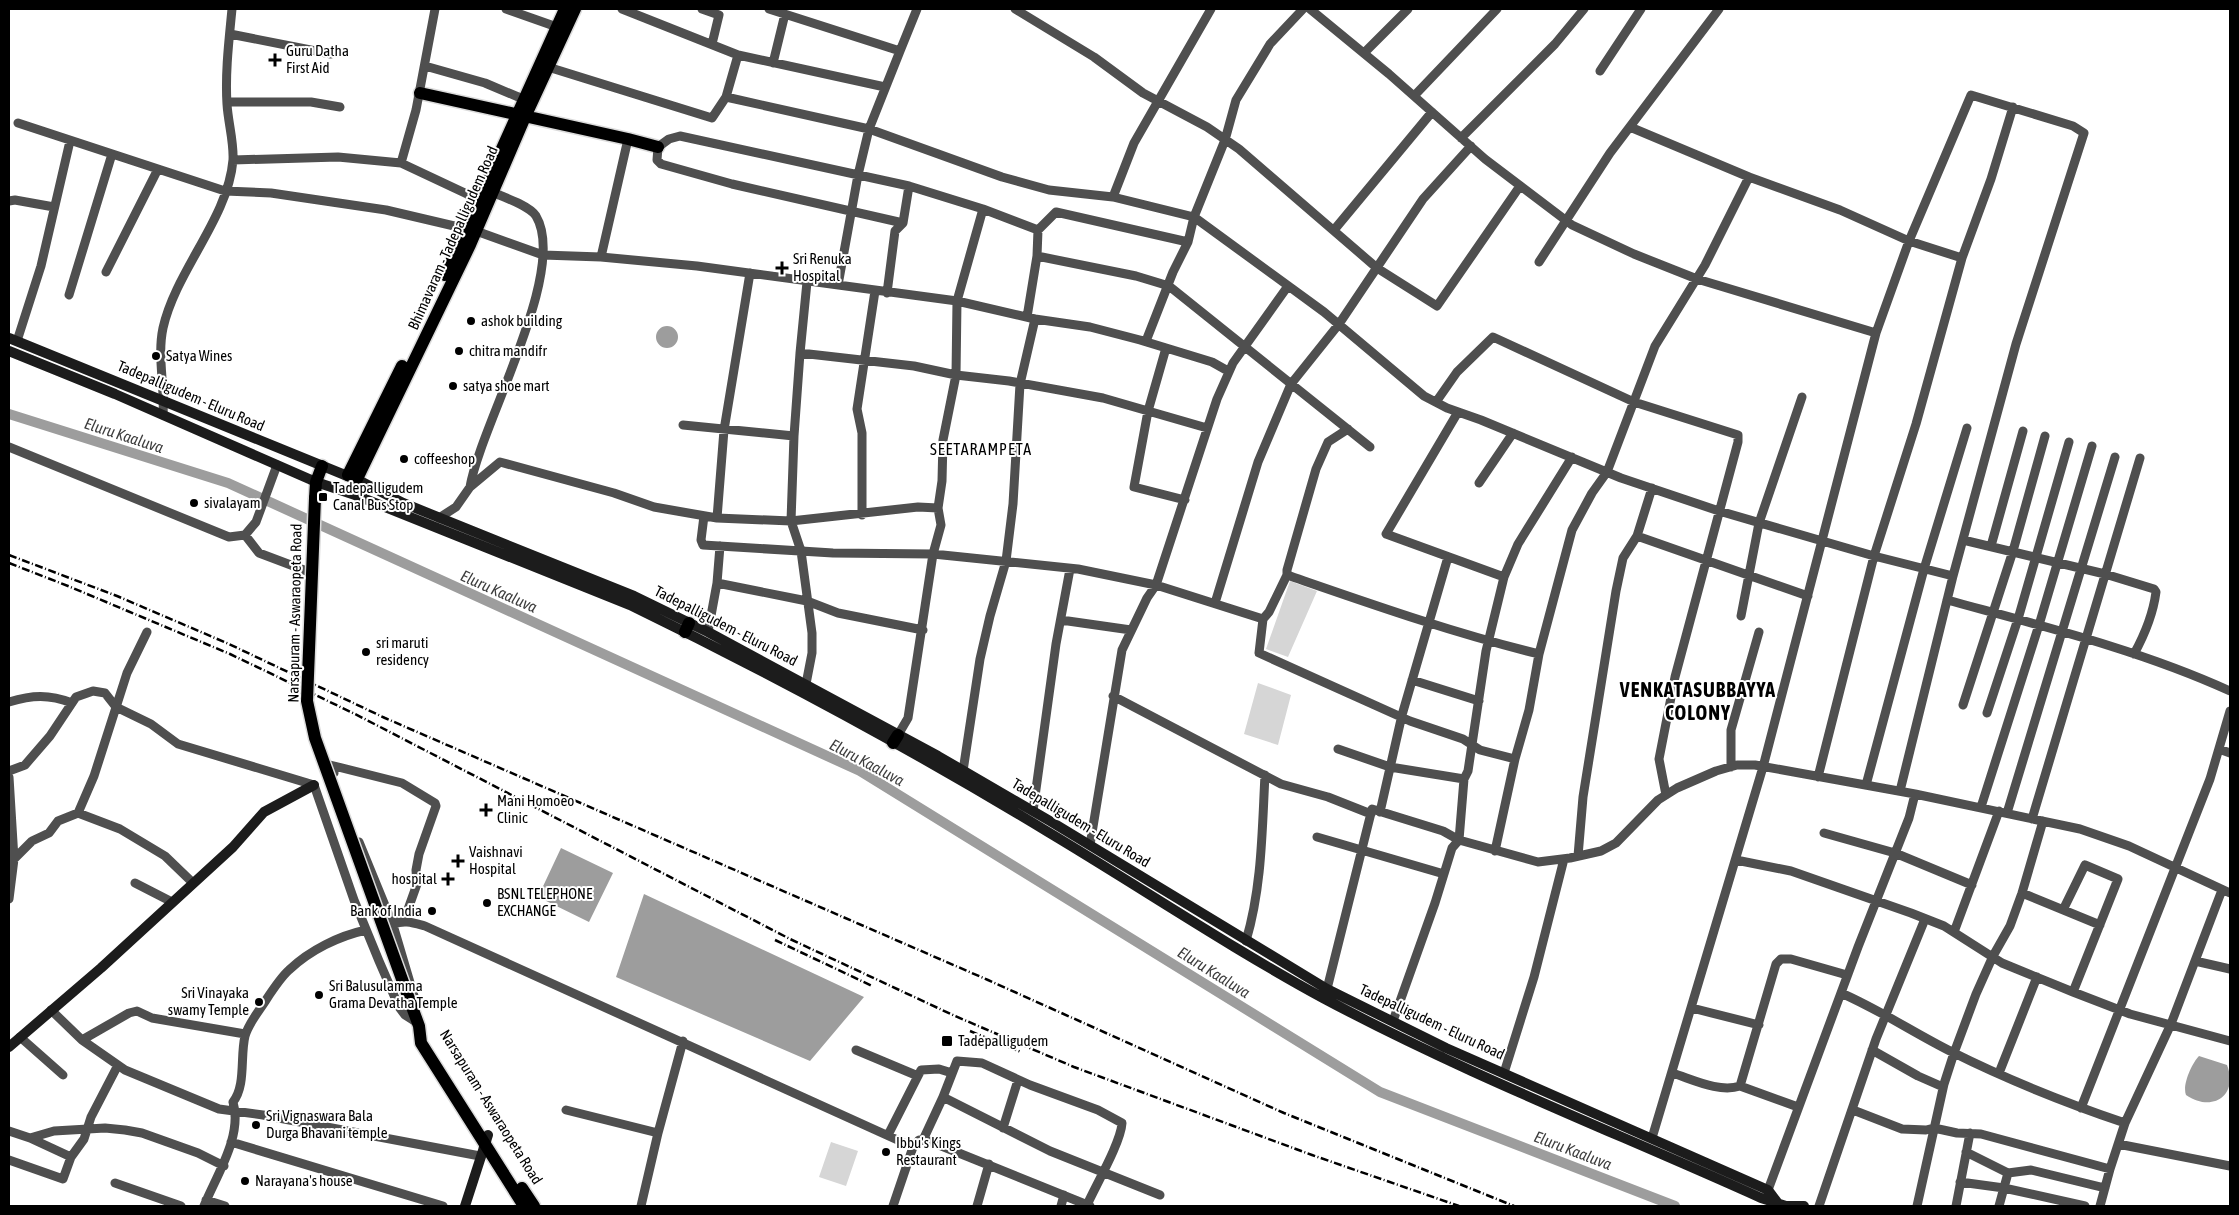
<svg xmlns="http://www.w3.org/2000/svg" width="2239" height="1215" viewBox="0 0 2239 1215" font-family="'Asap Condensed',sans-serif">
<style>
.green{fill:#d6d6d6}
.water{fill:#9d9d9d}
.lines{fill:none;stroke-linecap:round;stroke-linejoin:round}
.canal{stroke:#9d9d9d;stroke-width:10}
.primary-casing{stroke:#dbdbdb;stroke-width:15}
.street{stroke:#4f4f4f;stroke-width:9}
.secondary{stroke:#1c1c1c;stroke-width:10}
.primary{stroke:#000;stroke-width:12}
.rail{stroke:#000;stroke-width:2.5;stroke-dasharray:8 2.5 1 2.5;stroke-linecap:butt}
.primary-bridge-casing{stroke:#dbdbdb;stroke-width:15;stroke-linecap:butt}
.primary-bridge{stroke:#000;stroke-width:12}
.poi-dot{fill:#000;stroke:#fff;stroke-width:2}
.labels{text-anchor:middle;stroke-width:4;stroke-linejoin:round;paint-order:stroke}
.poi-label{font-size:15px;fill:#000;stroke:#fff;text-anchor:start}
.street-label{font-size:15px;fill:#000;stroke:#fff}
.water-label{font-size:16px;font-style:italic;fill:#3e3e3e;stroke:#fff}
.neighbourhood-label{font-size:16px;letter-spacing:1px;fill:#000;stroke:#fff}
.district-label{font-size:20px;font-weight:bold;letter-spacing:1px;fill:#000;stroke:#fff}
</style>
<rect width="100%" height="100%" fill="#fff"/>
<path class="green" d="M1290 581 1317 591 1288 657 1266 649Z
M1258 683 1291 695 1278 745 1244 734Z
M831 1142 858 1151 846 1186 819 1177Z"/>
<path class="water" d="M656 337a11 11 0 1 1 22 0a11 11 0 1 1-22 0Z
M561 848 613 873 589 922 538 897Z
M644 894 864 997 810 1061 616 977Z
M2199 1056 2227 1065C2239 1096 2212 1113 2186 1095 2182 1085 2192 1063 2199 1056Z"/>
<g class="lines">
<path class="canal" d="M9 414 228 483 860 771 1380 1092 1675 1206"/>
<g class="primary-casing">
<path id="primary" d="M420 93 628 139 658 147
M445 275 565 9
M348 475 402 366
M357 479 470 245 525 117 575 9
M315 498 316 482 322 466
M685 632 689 623
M893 743 898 735
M412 1007 419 1026 421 1043 524 1206
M522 1188 534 1206"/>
</g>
<path class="street" d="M506 9 557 27
M622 9 738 55 885 87
M702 9 719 15 712 44
M769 9 900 51 869 129 858 175 838 285
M1015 9 1094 57 1143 93 1207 127 1239 149 1377 268 1437 306 1520 186
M1310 9 1389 74 1485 159 1572 225 1634 254 1697 279 1876 333 1909 241 1971 95 2073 126 2084 133 2016 344 1953 576
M230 34 331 54
M900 51 917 9
M1364 53 1408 9
M773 63 785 14
M425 66 485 83 523 99
M548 67 712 118 726 97 738 55
M1600 71 1641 9
M1414 96 1497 9
M726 97 869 129 1002 177 1049 190 1113 197 1194 217 1324 312 1424 396 1447 408 1481 420 1621 478 1719 511 1874 556 1953 576 1900 791
M227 102H311L340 107
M18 123 225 191 271 193 386 210 467 229
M1630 127 1749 177
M1461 138 1555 44 1584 9
M233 160 338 157 401 163 467 194 479 202
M401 163 416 110 435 9
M1113 197 1134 143 1211 9
M9 201 15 200 54 207
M903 223 732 184 661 164 657 160 658 147 669 139 680 136 909 186 983 209 1038 230
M1334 230 1432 112
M476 231 543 255 601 257 697 266 957 301 1035 319 1090 327 1140 340 1212 362 1228 371
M1037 256 1136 276 1169 286 1370 447
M601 257 628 139
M1539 262 1610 153 1719 9
M106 272 158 169
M807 282 800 353 914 366 956 375 1009 381 1103 398 1207 428
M887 293 895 231 903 223 909 186
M69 295 112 154
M1027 317 1037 256 1038 230 1056 212 1188 242
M17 341 41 266 70 141
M1146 341 1173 272 1188 242 1194 217 1225 140 1236 100 1270 44 1303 9
M1166 348 1148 411 1134 487 1185 500
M800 353 794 436 791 521 801 551 812 633V653L806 684
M1436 402 1457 372 1493 337 1634 402 1738 435V442L1675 677 1659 759 1666 795
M1458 412 1386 534 1504 577
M163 415C165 386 157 356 163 328 176 270 228 219 233 160 234 142 228 122 227 104 225 73 229 40 232 9
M683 425 794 436
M1348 429 1328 442 1316 469 1287 570V575L1269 612 1263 619 1259 653 1410 721 1463 739 1480 750 1515 759
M9 447 229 537 245 535 256 522 277 465
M1479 483 1513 433
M470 487C480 426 569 271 536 216 529 205 501 196 489 191
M862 515V433L857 409 875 291
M704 516 701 540 703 545 833 553 933 554 1078 569 1156 585 1263 619
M439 518 456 507 470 487 500 462 614 493 654 507 717 518 791 521 918 507 938 508
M717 518 724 430 750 273
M245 535 259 553 312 573
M1637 536 1652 488
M1963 540 2105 574 2154 589 2156 592C2153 615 2145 634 2134 654
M1991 546 2023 431
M1287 575C1371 604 1453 633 1539 654
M717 583 807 601 838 613 923 630
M1947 600C2042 626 2140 650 2230 691
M1215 603 1258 462 1291 384 1339 324 1423 199 1471 146
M1741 616 1759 523 1802 397
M1061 620 1131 630
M708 632 717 583 720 546
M1412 680 1479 701
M1113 696 1281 784 1328 797 1371 814
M9 702C32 695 49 694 72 703
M1963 705 2013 551 2045 436
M1987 713 2018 619 2069 442
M898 735 908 718 933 554 941 525 938 508 942 481 943 440 956 375 957 301 983 209
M1338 749 1390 767 1464 779
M2219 749 2230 753
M1731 767V730L1759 632
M9 771 25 765 50 736 76 697 93 691 105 693 116 707 151 724 178 744 314 785 354 900 379 961 399 1007 405 1015 416 1022 417 1018
M963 771 980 659 990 616 1006 561 1013 504 1020 384 1035 319
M334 773 330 765 402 783 435 803 436 806 419 854 416 870 417 884 407 912 398 922
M9 777 14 859 9 899
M1818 777 1874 556 1916 424 1962 258 1991 179 2013 107
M1866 785 1924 569 1967 428
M1981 807 2039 625 2092 446
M1033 811 1056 644 1070 569
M1380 812 1402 715 1448 557
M78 813 120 829 165 856 193 883
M2007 813 2115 457
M2032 819 2140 458
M1824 833 1895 853 1972 885
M1317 837 1444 874
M359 842 393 925
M1090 845 1122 650 1147 598 1156 585 1217 399 1233 363 1288 286
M1495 851 1515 759 1529 710 1539 654 1572 530 1592 493 1607 472 1655 346 1705 265 1749 177 1840 210 1909 241 1962 258
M1578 856 1583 797 1616 591 1623 558 1637 536 1808 596
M9 859H14L32 841 49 833 58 821 78 813 94 776 127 673 147 632
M1736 860 1791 871 1911 913 1944 926 2002 963 2073 992 2130 1014 2230 1041
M135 883 172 902
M2022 893 2100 925
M2063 910 2085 865 2118 879 2073 992
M1954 932 1999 811
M1246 941C1262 887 1262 831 1265 775
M2195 961 2230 969
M1327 989 1372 809 1443 831 1459 840 1538 862 1570 858 1601 851 1616 843 1658 800 1677 788 1716 771 1737 765H1755L1915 794 2080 829 2129 846 2230 893
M1841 993C1880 1010 1914 1033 1952 1052 2008 1080 2066 1103 2125 1123
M414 996 393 925C403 919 414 923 425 926L913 1147
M1692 1008 1759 1025
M51 1010 82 1040 125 1070 219 1109 263 1115 480 1156
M1393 1021 1435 903 1452 848 1459 840 1464 779 1468 771 1486 651 1504 577 1518 544 1572 457
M20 1037 63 1075
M82 1040 129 1013 137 1011 152 1018 245 1034
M856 1050 918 1076
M1872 1050 1918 1076 1943 1087
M1504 1073 1534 977 1564 859
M1672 1073C1692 1079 1719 1093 1740 1086L1776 964 1781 959H1791L1847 975
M1999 1073 2037 977
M1740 1086 1798 1107
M2081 1108 2210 779 2230 711
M566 1110 658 1133
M1853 1110 1902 1129 1926 1130 1934 1128 1957 1133 1981 1134 2110 1169
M1003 1128 1018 1080
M9 1131 30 1138 54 1131 105 1128 125 1130 142 1133 198 1153 224 1166
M888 1135 921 1070 939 1069 952 1073
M30 1138 71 1157
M1652 1138 1763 767 1876 333
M923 1140 943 1097
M231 1142 443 1206
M2118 1144 2230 1166
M1966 1152 2008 1173 2031 1170 2105 1188
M9 1160 63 1179 71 1157 84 1139 91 1117 118 1065
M1960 1182 2004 1188 2085 1206
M115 1183 181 1206
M1768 1190 1858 947 1909 818 1915 794
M206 1200 225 1206
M1087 1205C1096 1185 1121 1142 1122 1123L1098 1110 1030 1085 982 1063 957 1061 943 1097 1050 1151 1160 1195
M204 1206C216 1176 243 1136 233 1102 246 1086 240 1057 245 1036 248 1025 256 1015 262 1006 270 994 279 979 289 970 310 950 339 936 366 930
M641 1206 658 1133 683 1041
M893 1206 913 1147 919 1140 929 1141 1090 1206
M977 1206 989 1164
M1061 1206 1064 1195
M1819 1206 1876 1039 1925 919
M1917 1206 1944 1084 1954 1053 1976 994 1993 956 2010 926 2022 893 2043 821
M1956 1206 1970 1133
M1999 1206 2008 1173
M2100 1206 2110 1169 2125 1123 2171 1024 2222 890"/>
<path class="secondary" d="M9 338 362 482 355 495 316 482 115 394 9 351
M362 482 403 503 634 596 708 632 938 756 1050 821 1327 989 1446 1048 1768 1190 1777 1202
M355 495 630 605C772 674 913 750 1048 832 1140 887 1229 947 1323 998 1465 1074 1615 1132 1761 1198L1786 1206
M9 1047 101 968 233 847 264 812 314 785
M465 1206 488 1135
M1785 1206H1804"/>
<use href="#primary" class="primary"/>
<path class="rail" d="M9 555 117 596 229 644 385 718 988 980 1284 1113 1514 1206
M9 563 68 586 230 654 355 714 790 939 955 1016 1074 1067 1312 1155 1459 1206
M775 940 872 986
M970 1031 1021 1052"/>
<g class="primary-bridge-casing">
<path id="primary-bridge" d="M315 498 307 701 315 738 412 1007"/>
</g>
<use href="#primary-bridge" class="primary-bridge"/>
</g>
<g class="poi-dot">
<path d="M272.5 52.5h5v5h5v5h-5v5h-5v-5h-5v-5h5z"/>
<path d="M779.5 260.5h5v5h5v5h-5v5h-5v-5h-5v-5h5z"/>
<circle cx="471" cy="321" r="5"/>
<circle cx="459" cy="351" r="5"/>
<circle cx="156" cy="356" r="5"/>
<circle cx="453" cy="386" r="5"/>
<circle cx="404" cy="459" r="5"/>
<rect x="318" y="492" width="10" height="10" rx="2.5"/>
<circle cx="194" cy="503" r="5"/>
<circle cx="366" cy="652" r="5"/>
<path d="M483.5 802.5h5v5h5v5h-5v5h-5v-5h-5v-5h5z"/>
<path d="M455.5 853.5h5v5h5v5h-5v5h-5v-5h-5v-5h5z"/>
<path d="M445.5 871.5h5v5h5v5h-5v5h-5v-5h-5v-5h5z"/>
<circle cx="487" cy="903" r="5"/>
<circle cx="432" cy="911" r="5"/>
<circle cx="319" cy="995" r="5"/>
<circle cx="259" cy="1002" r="5"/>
<rect x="941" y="1035" width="12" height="12" rx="2.5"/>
<circle cx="256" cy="1125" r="5"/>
<circle cx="886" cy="1152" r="5"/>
<circle cx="245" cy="1181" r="5"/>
</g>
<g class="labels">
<g class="poi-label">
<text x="286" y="56">Guru Datha<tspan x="286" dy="17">First Aid</tspan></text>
<text x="793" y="264">Sri Renuka<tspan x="793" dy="17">Hospital</tspan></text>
<text x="481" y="326">ashok building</text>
<text x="469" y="356">chitra mandifr</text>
<text x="166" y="361">Satya Wines</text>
<text x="463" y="391">satya shoe mart</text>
<text x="414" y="464">coffeeshop</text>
<text x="333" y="493">Tadepalligudem<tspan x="333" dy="17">Canal Bus Stop</tspan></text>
<text x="204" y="508">sivalayam</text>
<text x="376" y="648">sri maruti<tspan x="376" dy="17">residency</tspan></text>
<text x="497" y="806">Mani Homoeo<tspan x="497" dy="17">Clinic</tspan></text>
<text x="469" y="857">Vaishnavi<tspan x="469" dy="17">Hospital</tspan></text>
<text x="437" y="884" text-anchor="end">hospital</text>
<text x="497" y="899">BSNL TELEPHONE<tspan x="497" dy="17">EXCHANGE</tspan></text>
<text x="422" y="916" text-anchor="end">Bank of India</text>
<text x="329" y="991">Sri Balusulamma<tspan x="329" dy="17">Grama Devatha Temple</tspan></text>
<text x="249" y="998" text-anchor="end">Sri Vinayaka<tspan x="249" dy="17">swamy Temple</tspan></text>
<text x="958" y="1046">Tadepalligudem</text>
<text x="266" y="1121">Sri Vignaswara Bala<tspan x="266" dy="17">Durga Bhavani temple</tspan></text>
<text x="896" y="1148">Ibbu's Kings<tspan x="896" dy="17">Restaurant</tspan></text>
<text x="255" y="1186">Narayana's house</text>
</g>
<g class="street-label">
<text transform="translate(453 238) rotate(-66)" y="5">Bhimavaram - Tadepalligudem Road</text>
<text transform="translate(191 396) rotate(23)" y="5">Tadepalligudem - Eluru Road</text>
<text transform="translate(295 613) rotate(-89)" y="5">Narsapuram - Aswaraopeta Road</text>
<text transform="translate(726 626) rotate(27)" y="5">Tadepalligudem - Eluru Road</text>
<text transform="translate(1081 823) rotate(31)" y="5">Tadepalligudem - Eluru Road</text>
<text transform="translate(1432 1022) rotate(25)" y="5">Tadepalligudem - Eluru Road</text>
<text transform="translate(491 1107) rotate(58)" y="5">Narsapuram - Aswaraopeta Road</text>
</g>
<g class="water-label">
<text transform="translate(124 435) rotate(18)" y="6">Eluru Kaaluva</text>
<text transform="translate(499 591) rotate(24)" y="6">Eluru Kaaluva</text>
<text transform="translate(867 762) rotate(28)" y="6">Eluru Kaaluva</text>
<text transform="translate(1214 972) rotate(32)" y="6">Eluru Kaaluva</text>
<text transform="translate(1573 1150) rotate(21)" y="6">Eluru Kaaluva</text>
</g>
<g class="neighbourhood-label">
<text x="981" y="455">SEETARAMPETA</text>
</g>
<g class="district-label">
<text x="1698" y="697">VENKATASUBBAYYA<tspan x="1698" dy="23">COLONY</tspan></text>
</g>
</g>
<rect width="2239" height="1215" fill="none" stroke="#000000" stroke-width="20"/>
</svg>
